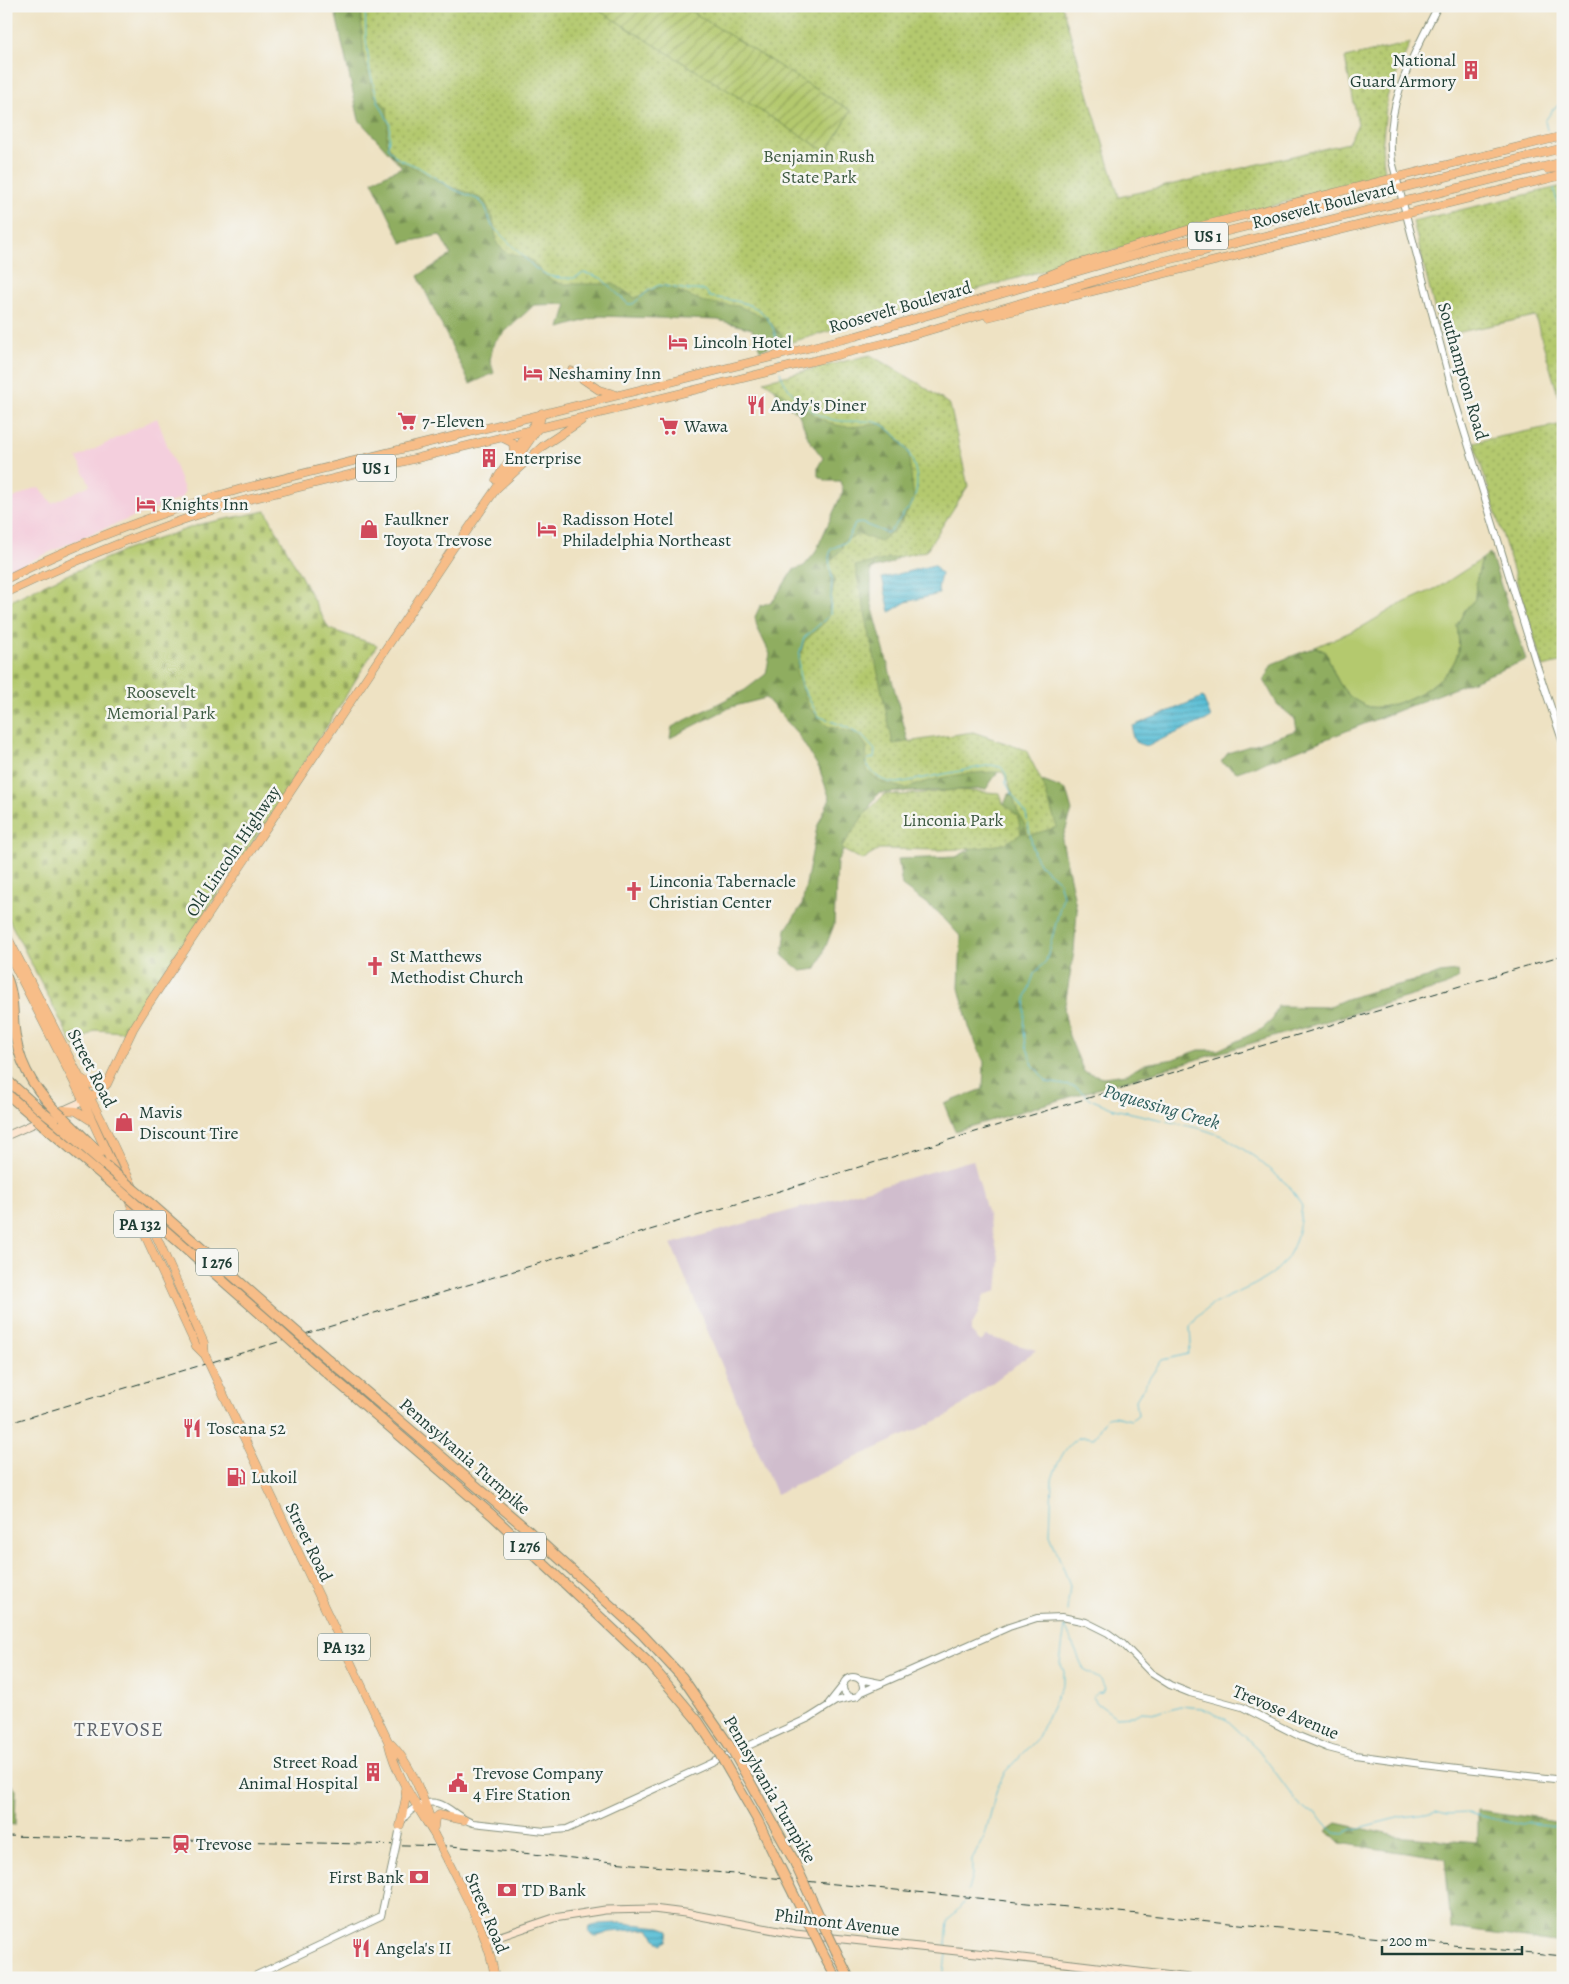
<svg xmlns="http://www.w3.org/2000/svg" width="1569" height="1984" viewBox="0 0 1569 1984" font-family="Alegreya,serif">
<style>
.built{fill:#f4cfdd}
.industrial{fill:#d0bdcd}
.grass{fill:#b4c96e;stroke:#6a8351}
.forest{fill:url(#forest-firs);stroke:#57754a}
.cemetery{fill:url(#cemetery-stones);stroke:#6a8351}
.park{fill:url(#park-dots);stroke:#6a8351}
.garden{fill:url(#garden-furrows);stroke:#6a8351}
.water{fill:url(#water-rules);stroke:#3b7d84}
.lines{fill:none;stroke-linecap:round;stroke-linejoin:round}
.stream{stroke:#57bdd5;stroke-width:1}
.tertiary-casing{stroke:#86907c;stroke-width:8}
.secondary-casing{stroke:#86907c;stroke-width:9}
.primary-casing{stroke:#86907c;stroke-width:9}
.trunk-casing{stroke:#86907c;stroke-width:9}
.motorway-casing{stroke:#86907c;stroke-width:11}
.tertiary{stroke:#fff;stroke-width:6}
.secondary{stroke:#fce5cf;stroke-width:7}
.primary{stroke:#f7bd88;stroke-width:8}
.trunk{stroke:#f7bd88;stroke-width:8}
.motorway{stroke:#f7bd88;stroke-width:9}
.rail{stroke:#1f3d34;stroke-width:1;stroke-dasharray:8 4;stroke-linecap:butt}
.tertiary-bridge-casing{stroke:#86907c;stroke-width:8;stroke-linecap:butt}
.primary-bridge-casing{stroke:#86907c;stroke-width:9;stroke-linecap:butt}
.motorway-bridge-casing{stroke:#86907c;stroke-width:11;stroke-linecap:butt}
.tertiary-bridge{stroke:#fff;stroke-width:6}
.primary-bridge{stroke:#f7bd88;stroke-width:8}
.motorway-bridge{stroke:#f7bd88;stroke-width:9}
.labels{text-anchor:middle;stroke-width:5;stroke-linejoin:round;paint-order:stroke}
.shield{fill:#f6f6f2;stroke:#60746d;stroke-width:1}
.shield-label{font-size:16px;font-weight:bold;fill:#1f3d34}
.poi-label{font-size:18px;fill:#1f3d34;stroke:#f6f6f2;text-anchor:start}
.park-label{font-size:18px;fill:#3d5940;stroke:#f6f6f2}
.street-label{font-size:18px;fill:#1f3d34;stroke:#f6f6f2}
.water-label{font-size:19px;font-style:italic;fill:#2d5d5c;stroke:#f6f6f2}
.quarter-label{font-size:20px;letter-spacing:1px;fill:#60656c;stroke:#f6f6f2}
</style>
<defs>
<pattern id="forest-firs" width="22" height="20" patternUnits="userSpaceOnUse" patternTransform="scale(1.25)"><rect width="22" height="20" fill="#8fad61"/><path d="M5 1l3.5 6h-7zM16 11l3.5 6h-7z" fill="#748e51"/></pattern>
<pattern id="cemetery-stones" width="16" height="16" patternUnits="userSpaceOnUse" patternTransform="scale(1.25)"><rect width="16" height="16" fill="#b4c96e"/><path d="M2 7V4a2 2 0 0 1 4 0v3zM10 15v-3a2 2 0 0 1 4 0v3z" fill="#92a45b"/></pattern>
<pattern id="park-dots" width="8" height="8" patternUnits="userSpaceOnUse" patternTransform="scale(1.25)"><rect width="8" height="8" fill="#b4c96e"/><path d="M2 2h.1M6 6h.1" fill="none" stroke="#92a45b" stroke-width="1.8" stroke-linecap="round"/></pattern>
<pattern id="garden-furrows" width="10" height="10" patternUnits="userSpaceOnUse" patternTransform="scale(1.25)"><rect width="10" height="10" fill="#b4c96e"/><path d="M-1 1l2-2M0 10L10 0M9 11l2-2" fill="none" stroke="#92a45b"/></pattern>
<pattern id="water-rules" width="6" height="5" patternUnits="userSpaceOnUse" patternTransform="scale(1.25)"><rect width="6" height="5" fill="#57bdd5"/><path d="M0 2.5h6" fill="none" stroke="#479bae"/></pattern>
</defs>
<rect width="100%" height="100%" fill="#f6f6f2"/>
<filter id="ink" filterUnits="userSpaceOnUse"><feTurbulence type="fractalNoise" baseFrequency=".02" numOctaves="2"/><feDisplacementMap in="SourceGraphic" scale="10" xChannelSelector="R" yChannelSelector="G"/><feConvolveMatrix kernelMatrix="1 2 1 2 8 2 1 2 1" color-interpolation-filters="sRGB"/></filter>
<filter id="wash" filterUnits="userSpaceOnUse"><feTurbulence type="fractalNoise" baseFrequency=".0096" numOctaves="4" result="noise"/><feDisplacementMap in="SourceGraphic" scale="20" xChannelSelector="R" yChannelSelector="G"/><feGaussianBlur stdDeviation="1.12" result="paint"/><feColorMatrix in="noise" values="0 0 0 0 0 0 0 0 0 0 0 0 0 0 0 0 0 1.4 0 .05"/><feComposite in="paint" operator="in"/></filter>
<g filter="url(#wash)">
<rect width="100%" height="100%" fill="#eee2c3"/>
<path class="built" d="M157 418 185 492 182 498 88 535 6 572V538L12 535 6 524V502L32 489 40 488 52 503 90 485 77 458Z"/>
<path class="industrial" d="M973 1160 1000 1260 997 1291 984 1295 977 1316 971 1327V1332L981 1342 986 1336 1036 1350 949 1415 776 1494 671 1244Z"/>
<path class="grass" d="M1482 559 1476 582 1475 599 1465 610 1457 625C1458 635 1460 645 1457 655 1450 682 1396 711 1369 707 1365 706 1356 701 1352 698 1338 687 1332 668 1326 652L1315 647 1362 627 1399 605 1439 587Z"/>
<path class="forest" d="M334 6H552L1073 249 760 350 752 329 718 320 600 316 560 328 567 304 534 305 494 342 490 360 494 373 470 384 418 276 451 255 440 235 402 243 372 181 402 167 359 120Z
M773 382 910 411 917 539 892 563 871 569V601L910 748 1011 753 986 789 878 793 837 861 834 925 817 969 801 971 783 956 786 929 802 905 817 827 830 799 819 768 797 733 766 698 731 707 670 738 672 727 745 690 766 674 770 654 757 627 755 617 760 606 773 601 793 570 804 566 815 553 843 491 840 481H827L818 476V467L823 458 809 440 798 412C784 405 777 398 773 382Z
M1490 553 1526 660 1288 754 1237 772 1221 762 1228 753 1297 730 1295 719 1277 704 1264 680 1272 664 1315 647 1326 652C1332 668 1338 687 1352 698 1356 701 1365 706 1369 707 1396 711 1450 682 1457 655 1460 645 1458 635 1457 625L1465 610 1475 599 1476 582 1482 559Z
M1032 777 1066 790 1072 811 1062 840 1077 911 1074 952 1064 1010 1069 1036 1084 1072 1103 1077 1127 1074 1145 1064 1174 1059 1199 1050H1218L1262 1029 1273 1019 1278 1006 1328 1007 1346 999 1373 991 1427 978 1440 973 1457 971 1459 978 1445 986 955 1131 944 1104 983 1089 984 1062 969 1027 959 988 961 937 938 912 902 886 898 859 956 857 991 838 1008 795Z
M6 1778 16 1790 15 1825 6 1824Z
M1478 1810 1563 1822V1943L1451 1928 1445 1859 1340 1843 1327 1830 1337 1823 1395 1836 1478 1843Z"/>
<path class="cemetery" d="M266 511 329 629 377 645 286 793 124 1032 95 1030 74 1047 6 914V603L50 582 126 550 201 524Z"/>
<path class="park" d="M363 6H1062L1119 197 1348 143 1358 124 1345 58 1410 43 1387 97 1382 148 1385 174 784 344 782 335 766 318 738 306 706 303 664 285 635 298 614 284H561L546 277 531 260 507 253 497 244 493 218 484 200 464 191 445 185 413 167 396 160 386 141 388 125 387 108 373 93 364 56 361 18Z
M1563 186V412L1535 316 1441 336 1413 221Z
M870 355 920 384 950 405 968 486 926 551 855 566 893 744 973 732 1026 750 1043 784 1057 827 1028 836C1027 826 1021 819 1017 810 1013 797 1010 784 1003 772 971 772 936 776 906 789L881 782 870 774 865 767 867 747 858 734 827 726 809 707 796 672 804 642 827 620 835 578 826 566 842 549 843 541 860 534 879 542 898 527 914 500 908 450 884 424C870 424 855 428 841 426 820 423 783 393 764 381Z
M1563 424V662L1543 667 1474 442Z
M956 790 1000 793 1003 803 1018 816 1021 834 1004 844 979 848 939 850 881 849 862 860 841 849 863 816 885 794 902 795Z"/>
<path class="garden" d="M592 6H683L851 111 827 152Z"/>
<path class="water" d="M934 565 941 574 938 589 939 594 906 602 890 612 882 578Z
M1203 697 1211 718 1146 746 1137 743 1132 735 1133 726Z
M622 1923 661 1927 669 1930 667 1941 661 1944 650 1930 647 1929 610 1932 595 1937C590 1935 587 1931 589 1927L601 1924Z"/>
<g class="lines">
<path class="stream" d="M365 6 366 39 370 72 378 101 390 124 388 148 397 158 418 167 453 189 479 200 485 206 492 226 536 269 549 276 561 278H574L584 273 593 275 601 278 628 304H633L648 291 659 285 688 290H705L710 297C748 302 774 305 778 351
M1547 130 1545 121 1554 108 1563 102
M1554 188 1563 230
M779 358V366
M780 372C787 396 818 421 843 421 854 422 871 419 881 424 905 437 926 474 913 501 912 506 907 509 904 513 898 521 895 527 887 533L861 523 855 524 846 542 831 549 829 558 832 579 830 615 804 638 799 655V672L802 686 818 716 846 727 862 736 875 750 874 758 869 759 866 762C873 776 883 783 898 783L991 765 1001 767 1006 774V783L1012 794 1026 814 1034 854 1040 865 1059 881 1063 896 1046 961 1034 974 1026 997 1024 1031 1026 1045 1033 1065 1047 1082 1076 1087 1090 1099 1114 1109 1202 1129 1225 1137 1256 1158 1289 1186 1302 1206C1300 1222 1298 1237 1291 1251 1276 1283 1236 1290 1209 1307 1201 1312 1195 1320 1190 1327L1191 1344 1188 1354 1162 1360 1146 1383 1136 1400 1138 1415 1131 1420 1114 1416 1107 1417 1094 1438C1091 1438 1085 1436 1082 1437 1067 1439 1055 1468 1052 1480L1050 1535 1070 1585 1067 1611
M1065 1626 1084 1670 1101 1680 1105 1688 1102 1692 1096 1693 1093 1697 1097 1703 1116 1717 1133 1716 1142 1712 1156 1713 1180 1706 1202 1708 1227 1720 1258 1749 1298 1803 1309 1812 1318 1814 1334 1833 1344 1834 1350 1830 1401 1817 1427 1814 1437 1811 1448 1814 1468 1813 1521 1825 1529 1823 1563 1827
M968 1890 972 1876V1860L985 1835 997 1789 1005 1772 1037 1738 1064 1682V1671L1060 1663 1065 1626
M946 1946 948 1921 966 1900
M943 1978 946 1954"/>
</g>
</g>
<g filter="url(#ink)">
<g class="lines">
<g class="tertiary-casing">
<path id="tertiary" d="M1438 6C1413 56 1384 104 1392 161L1457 408 1536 663 1563 743
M843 1687a10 10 0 1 1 20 0a10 10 0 1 1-20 0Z
M860 1679 880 1683
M862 1692 1009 1627 1037 1618 1062 1617 1086 1622 1108 1633 1123 1644 1151 1673 1170 1685 1190 1693 1242 1707 1301 1737 1328 1748 1355 1755 1414 1763 1563 1780
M829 1703 844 1684
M402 1821C406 1814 412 1809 420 1805 443 1795 453 1817 473 1823L545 1831 567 1829 809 1718 836 1701 852 1697
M250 1978 381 1916 395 1852"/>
</g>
<g class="secondary-casing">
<path id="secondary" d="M64 1110 84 1101
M6 1136 42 1120
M486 1941 554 1918 605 1910 653 1909 685 1913 795 1934 1005 1956 1189 1978"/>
</g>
<g class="primary-casing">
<path id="primary" d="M496 480 539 417
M6 934 101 1119 159 1242 204 1343 205 1355
M6 949 79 1092 184 1320 196 1346 205 1355
M82 1079C90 1085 99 1088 108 1081
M84 1101 98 1093 107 1084 133 1029 144 1011 455 545 462 538 538 428 542 413
M63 1110 76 1111 90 1120
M219 1385 388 1741C395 1774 416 1805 434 1834
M388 1741C410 1761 423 1795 432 1824
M400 1826 406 1797 405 1786
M434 1827 435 1818 439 1815 464 1820
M448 1861C466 1898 489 1936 495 1978"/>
</g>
<g class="trunk-casing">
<path id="trunk" d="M1547 169 1563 168
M1042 278 1074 265 1197 227 1563 136
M988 317 1563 175
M571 371 599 390 614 394
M501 437 513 443 514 453
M497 488 543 446 581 421
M6 579C82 541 160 512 241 489L856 336 1151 250 1563 148
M6 593C82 557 158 526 238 502L886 343 1156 263 1563 162"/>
</g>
<g class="motorway-casing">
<path id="motorway" d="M6 976C13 991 13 1009 14 1025 17 1060 31 1085 55 1110
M6 1079 45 1114
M6 1093 35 1118
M63 1117 100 1153
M54 1121 105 1165
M44 1126 115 1186
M150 1203 283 1320
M157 1223 272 1324
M323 1355 530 1532 642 1634 682 1677 729 1745
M311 1359 492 1515 649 1663 698 1721 719 1753
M735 1755 793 1859
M724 1762 758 1821 775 1857
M794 1895 808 1922
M810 1896 823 1924
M823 1953 836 1978
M837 1953 849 1978"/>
</g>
<use href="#tertiary" class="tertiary"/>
<use href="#secondary" class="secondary"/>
<use href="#primary" class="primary"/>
<use href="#trunk" class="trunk"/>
<use href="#motorway" class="motorway"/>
<path class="rail" d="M6 1424 1563 955
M6 1836 451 1846 1563 1956"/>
<g class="tertiary-bridge-casing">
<path id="tertiary-bridge" d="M395 1852 399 1832"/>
</g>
<g class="primary-bridge-casing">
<path id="primary-bridge" d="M205 1355 219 1385
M434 1834 448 1861"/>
</g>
<g class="motorway-bridge-casing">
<path id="motorway-bridge" d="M55 1110 63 1117
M45 1114 54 1121
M35 1118 44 1126
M105 1165 150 1203
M115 1186 157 1223
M283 1320 323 1355
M272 1324 311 1359
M729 1745 735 1755
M719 1753 724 1762
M775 1857 794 1895
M793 1859 810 1896
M808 1922 823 1953
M823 1924 837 1953"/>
</g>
<use href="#tertiary-bridge" class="tertiary-bridge"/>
<use href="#primary-bridge" class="primary-bridge"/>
<use href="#motorway-bridge" class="motorway-bridge"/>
</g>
</g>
<defs>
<g id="building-bare" transform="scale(1.5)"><path d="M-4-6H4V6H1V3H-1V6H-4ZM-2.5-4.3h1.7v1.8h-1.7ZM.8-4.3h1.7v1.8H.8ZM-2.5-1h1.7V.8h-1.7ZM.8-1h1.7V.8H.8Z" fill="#d1495b" stroke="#f6f6f2" stroke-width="2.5" paint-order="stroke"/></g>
<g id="hotel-bare" transform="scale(1.5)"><path d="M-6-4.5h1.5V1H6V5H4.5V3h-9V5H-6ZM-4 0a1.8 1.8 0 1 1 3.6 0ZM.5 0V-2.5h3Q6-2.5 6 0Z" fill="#d1495b" stroke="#f6f6f2" stroke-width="2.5" paint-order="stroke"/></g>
<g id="restaurant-bare" transform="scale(1.5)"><path d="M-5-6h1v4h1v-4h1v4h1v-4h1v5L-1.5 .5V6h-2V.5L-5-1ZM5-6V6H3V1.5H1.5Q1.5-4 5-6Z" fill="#d1495b" stroke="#f6f6f2" stroke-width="2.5" paint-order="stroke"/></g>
<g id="supermarket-bare" transform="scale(1.5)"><path d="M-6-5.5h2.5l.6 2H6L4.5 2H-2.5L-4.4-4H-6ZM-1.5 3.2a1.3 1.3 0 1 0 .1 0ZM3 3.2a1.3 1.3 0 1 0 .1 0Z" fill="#d1495b" stroke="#f6f6f2" stroke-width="2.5" paint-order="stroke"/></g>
<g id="shop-bare" transform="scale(1.5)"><path d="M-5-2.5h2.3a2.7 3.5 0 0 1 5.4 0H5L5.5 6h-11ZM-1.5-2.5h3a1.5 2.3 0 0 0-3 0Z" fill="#d1495b" stroke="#f6f6f2" stroke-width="2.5" paint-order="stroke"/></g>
<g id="church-bare" transform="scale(1.5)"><path d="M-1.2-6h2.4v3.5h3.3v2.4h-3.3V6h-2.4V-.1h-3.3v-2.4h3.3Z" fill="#d1495b" stroke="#f6f6f2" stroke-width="2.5" paint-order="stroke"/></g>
<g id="fuel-bare" transform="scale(1.5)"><path d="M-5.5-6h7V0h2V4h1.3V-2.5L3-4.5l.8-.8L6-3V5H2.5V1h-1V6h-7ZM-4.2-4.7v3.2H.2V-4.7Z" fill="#d1495b" stroke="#f6f6f2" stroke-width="2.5" paint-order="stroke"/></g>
<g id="civic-bare" transform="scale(1.5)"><path d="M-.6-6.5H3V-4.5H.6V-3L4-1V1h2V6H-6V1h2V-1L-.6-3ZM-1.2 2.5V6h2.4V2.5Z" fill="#d1495b" stroke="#f6f6f2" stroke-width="2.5" paint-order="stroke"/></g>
<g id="station-bare" transform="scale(1.5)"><path d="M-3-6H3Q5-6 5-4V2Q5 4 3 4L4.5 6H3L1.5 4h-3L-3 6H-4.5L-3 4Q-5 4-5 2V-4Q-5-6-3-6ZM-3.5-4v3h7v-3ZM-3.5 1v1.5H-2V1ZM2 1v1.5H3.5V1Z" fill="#d1495b" stroke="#f6f6f2" stroke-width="2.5" paint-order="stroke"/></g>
<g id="bank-bare" transform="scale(1.5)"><path d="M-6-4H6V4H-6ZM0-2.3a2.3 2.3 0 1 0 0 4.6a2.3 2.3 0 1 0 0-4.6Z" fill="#d1495b" stroke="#f6f6f2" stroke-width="2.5" paint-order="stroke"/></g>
</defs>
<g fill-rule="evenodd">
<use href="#building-bare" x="1471" y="70"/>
<use href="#hotel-bare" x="678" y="342"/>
<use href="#hotel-bare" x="533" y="373"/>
<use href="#restaurant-bare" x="756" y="405"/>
<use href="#supermarket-bare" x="407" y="421"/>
<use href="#supermarket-bare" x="669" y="426"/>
<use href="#building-bare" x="489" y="458"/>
<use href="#hotel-bare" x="146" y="504"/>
<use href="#shop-bare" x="369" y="529"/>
<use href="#hotel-bare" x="547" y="529"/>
<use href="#church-bare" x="634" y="891"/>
<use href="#church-bare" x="375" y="966"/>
<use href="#shop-bare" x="124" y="1122"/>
<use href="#restaurant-bare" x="192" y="1428"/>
<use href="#fuel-bare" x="236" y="1477"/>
<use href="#building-bare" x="373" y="1772"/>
<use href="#civic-bare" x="458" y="1783"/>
<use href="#station-bare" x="181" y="1844"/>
<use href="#bank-bare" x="419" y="1877"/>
<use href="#bank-bare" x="507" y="1890"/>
<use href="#restaurant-bare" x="361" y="1948"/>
</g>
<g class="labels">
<g class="shield">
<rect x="1188" y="222.5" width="40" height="27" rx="4"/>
<rect x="356" y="454.5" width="40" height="27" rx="4"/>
<rect x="114" y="1210.5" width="52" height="27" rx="4"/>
<rect x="196" y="1248.5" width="42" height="27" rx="4"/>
<rect x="504" y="1532.5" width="42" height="27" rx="4"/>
<rect x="318" y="1633.5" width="52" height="27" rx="4"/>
</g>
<g class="shield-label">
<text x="1208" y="242">US 1</text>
<text x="376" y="474">US 1</text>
<text x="140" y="1230">PA 132</text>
<text x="217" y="1268">I 276</text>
<text x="525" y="1552">I 276</text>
<text x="344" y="1653">PA 132</text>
</g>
<g class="poi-label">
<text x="1456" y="66" text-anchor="end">National<tspan x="1456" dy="21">Guard Armory</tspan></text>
<text x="693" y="348">Lincoln Hotel</text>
<text x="548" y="379">Neshaminy Inn</text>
<text x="771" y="411">Andy's Diner</text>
<text x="422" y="427">7-Eleven</text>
<text x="684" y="432">Wawa</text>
<text x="504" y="464">Enterprise</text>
<text x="161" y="510">Knights Inn</text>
<text x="384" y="525">Faulkner<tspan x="384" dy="21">Toyota Trevose</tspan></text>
<text x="562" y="525">Radisson Hotel<tspan x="562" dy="21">Philadelphia Northeast</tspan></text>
<text x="649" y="887">Linconia Tabernacle<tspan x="649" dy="21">Christian Center</tspan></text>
<text x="390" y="962">St Matthews<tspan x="390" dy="21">Methodist Church</tspan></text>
<text x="139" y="1118">Mavis<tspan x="139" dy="21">Discount Tire</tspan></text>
<text x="207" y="1434">Toscana 52</text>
<text x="251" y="1483">Lukoil</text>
<text x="358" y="1768" text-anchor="end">Street Road<tspan x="358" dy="21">Animal Hospital</tspan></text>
<text x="473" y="1779">Trevose Company<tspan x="473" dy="21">4 Fire Station</tspan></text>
<text x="196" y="1850">Trevose</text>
<text x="404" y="1883" text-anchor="end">First Bank</text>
<text x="522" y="1896">TD Bank</text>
<text x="376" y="1954">Angela's II</text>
</g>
<g class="park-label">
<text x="819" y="162">Benjamin Rush<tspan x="819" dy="21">State Park</tspan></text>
<text x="161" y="698">Roosevelt<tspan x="161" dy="21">Memorial Park</tspan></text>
<text x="953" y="826">Linconia Park</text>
</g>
<g class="street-label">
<text transform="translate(1324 205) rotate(-14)" y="6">Roosevelt Boulevard</text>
<text transform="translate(900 307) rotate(-16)" y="6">Roosevelt Boulevard</text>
<text transform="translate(1463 371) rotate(74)" y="6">Southampton Road</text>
<text transform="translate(233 851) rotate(-56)" y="6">Old Lincoln Highway</text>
<text transform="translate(92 1068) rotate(63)" y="6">Street Road</text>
<text transform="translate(465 1456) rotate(41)" y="6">Pennsylvania Turnpike</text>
<text transform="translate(309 1542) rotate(64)" y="6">Street Road</text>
<text transform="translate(1286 1712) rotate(23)" y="6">Trevose Avenue</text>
<text transform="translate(770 1789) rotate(60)" y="6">Pennsylvania Turnpike</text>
<text transform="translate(487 1913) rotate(67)" y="6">Street Road</text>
<text transform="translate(837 1922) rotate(7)" y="6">Philmont Avenue</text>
</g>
<g class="water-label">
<text transform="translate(1162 1106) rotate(16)" y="7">Poquessing Creek</text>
</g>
<g class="quarter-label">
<text x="119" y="1736">TREVOSE</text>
</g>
</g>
<rect width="1569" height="1984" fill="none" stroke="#f6f6f2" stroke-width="25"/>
<path d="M1382 1946v8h140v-8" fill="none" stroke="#1f3d34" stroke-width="2.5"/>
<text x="1389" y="1946" font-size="15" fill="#1f3d34" stroke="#f6f6f2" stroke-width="4" paint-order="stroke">200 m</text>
</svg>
